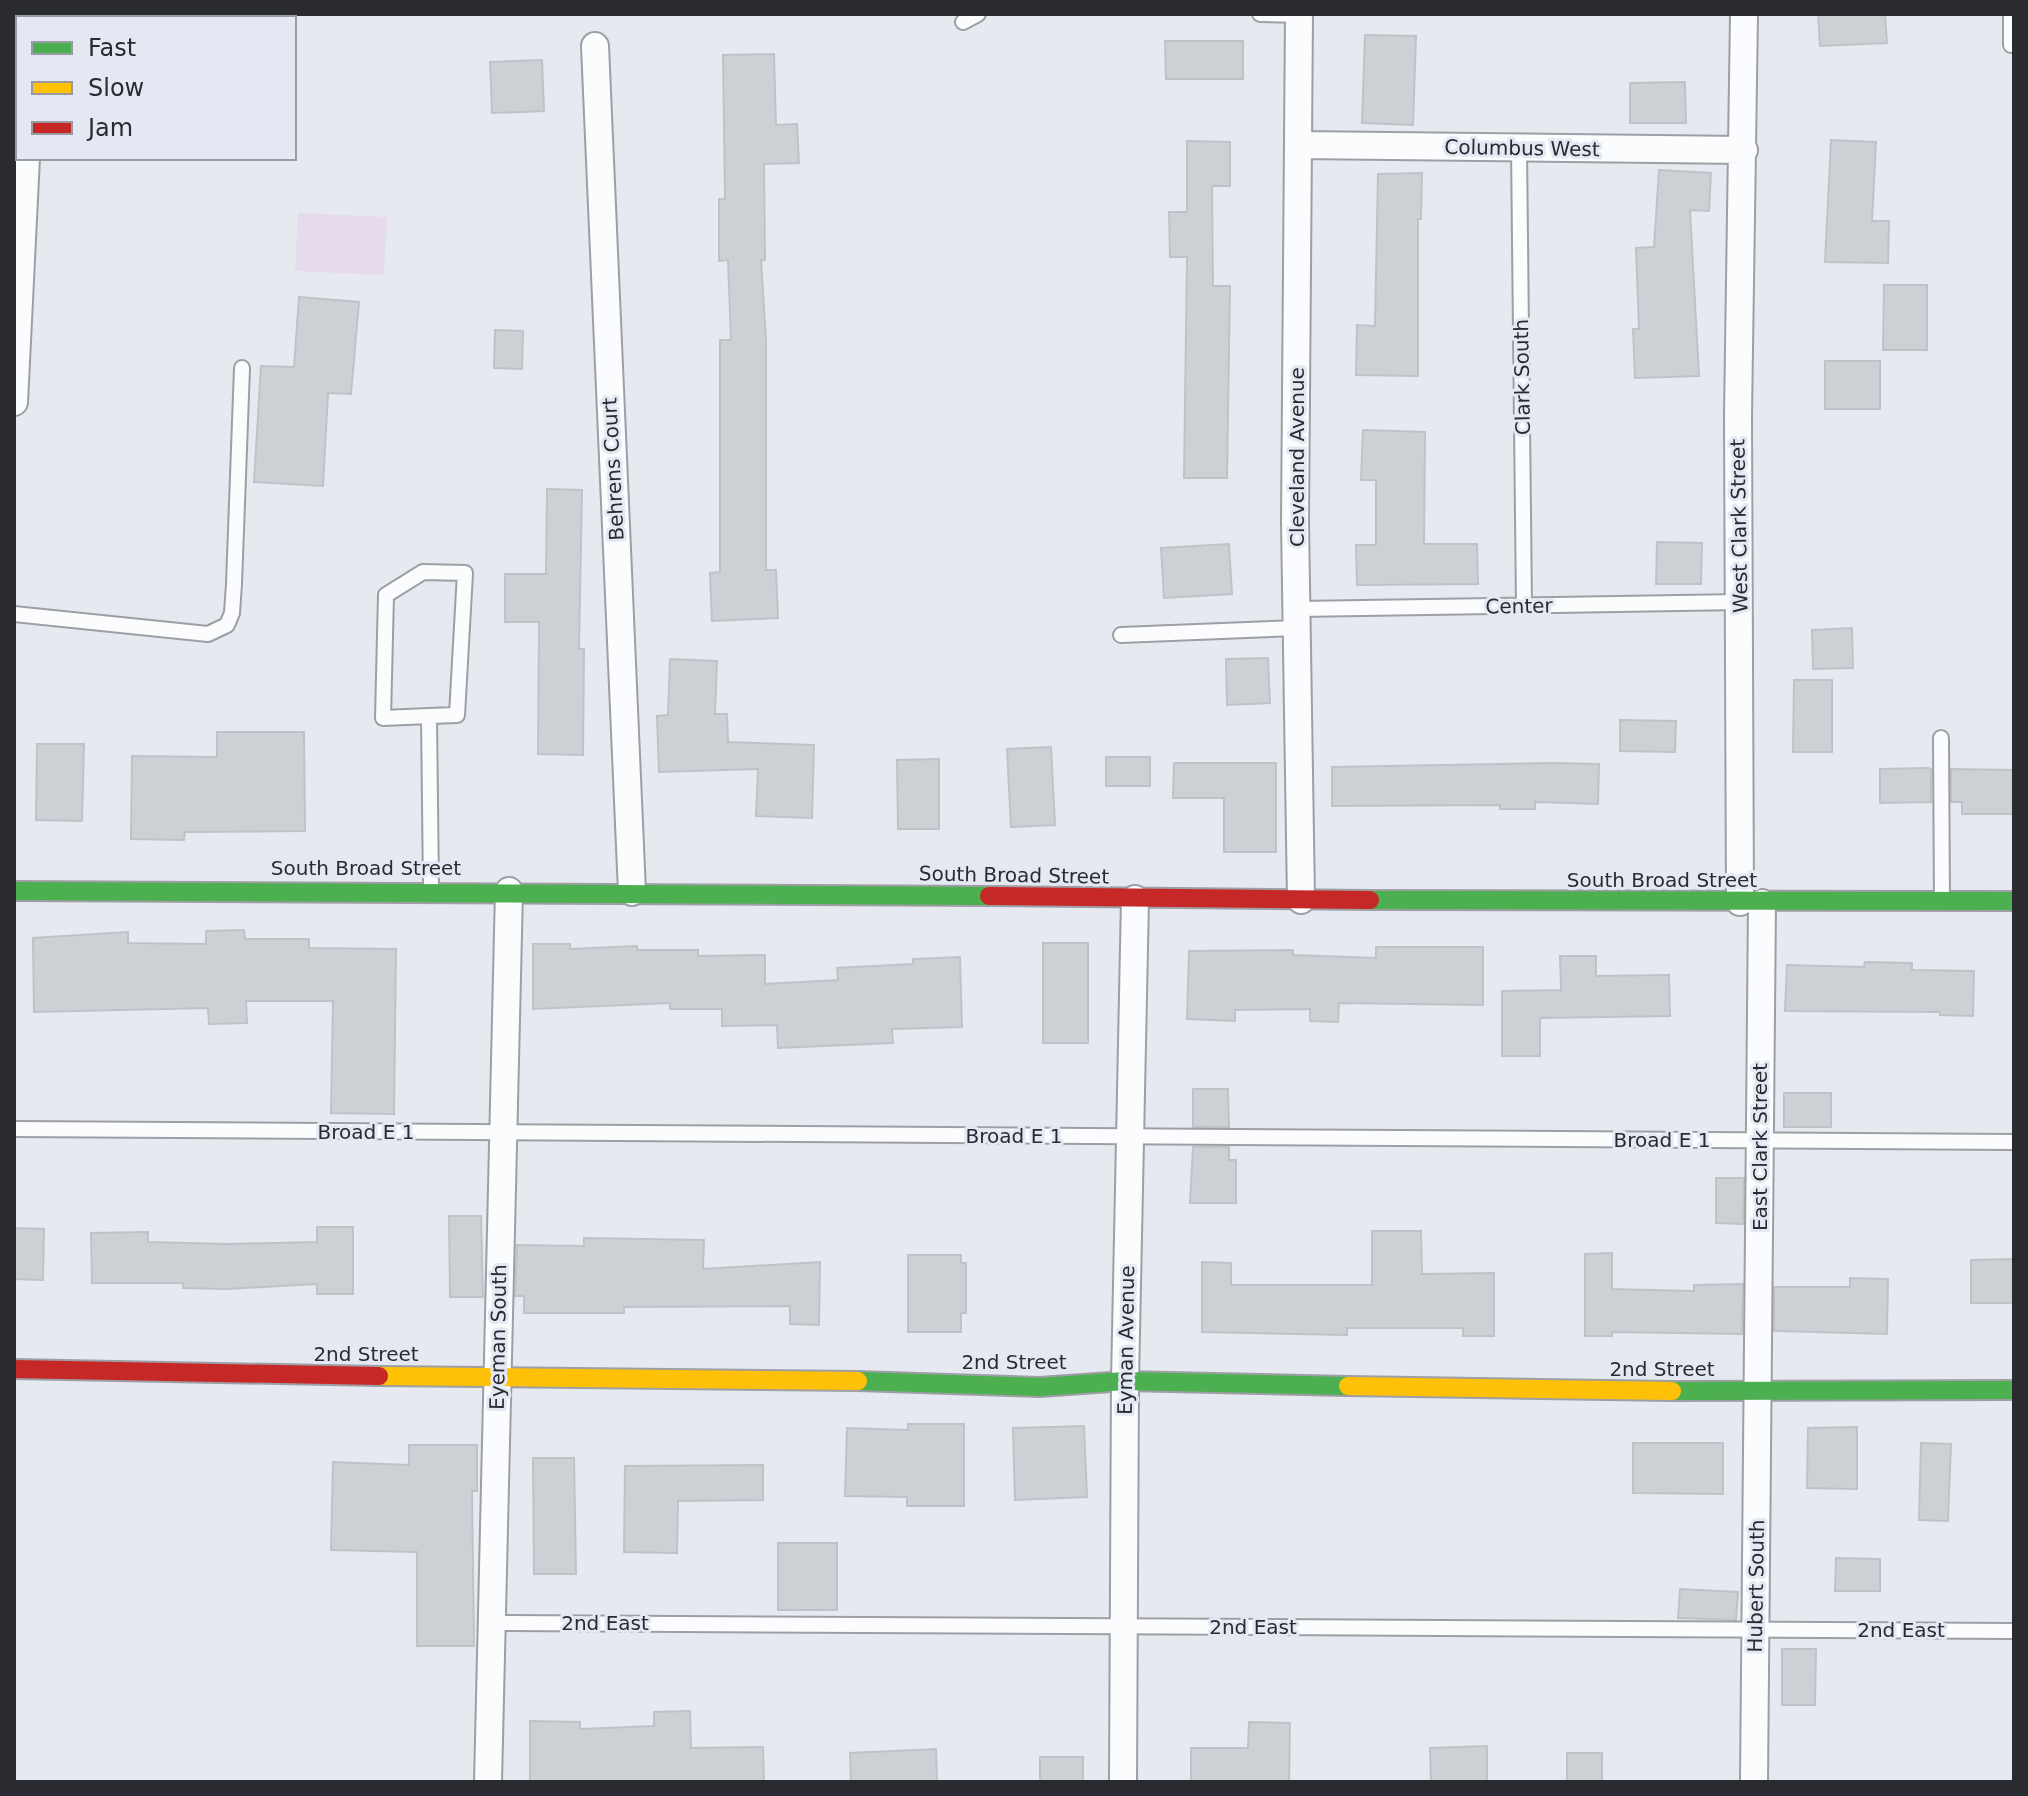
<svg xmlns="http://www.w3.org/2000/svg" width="2028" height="1796" viewBox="0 0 2028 1796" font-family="'DejaVu Sans',sans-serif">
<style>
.green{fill:#e5dbed}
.building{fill:#cdd1d6;stroke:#c0c2c7;stroke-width:2}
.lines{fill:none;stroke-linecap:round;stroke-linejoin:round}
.lane-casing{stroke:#9d9fa4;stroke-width:18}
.street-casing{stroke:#9d9fa4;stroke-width:30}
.fast-casing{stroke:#9d9fa4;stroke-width:22}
.slow-casing{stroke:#9d9fa4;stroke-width:22}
.jam-casing{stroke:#9d9fa4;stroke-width:22}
.lane{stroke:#fbfcfd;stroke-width:14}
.street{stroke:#fbfcfd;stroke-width:26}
.fast{stroke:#4caf50;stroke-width:18}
.slow{stroke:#ffc107;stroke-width:18}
.jam{stroke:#c62828;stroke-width:18}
.labels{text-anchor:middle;stroke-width:6;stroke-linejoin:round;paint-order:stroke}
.street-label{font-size:20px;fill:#2a2b30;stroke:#e3e8f3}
</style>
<rect width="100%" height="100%" fill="#e6e9f0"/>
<path class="green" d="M298 213 387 217 384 275 295 271Z"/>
<path class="building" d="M1818 14H1885L1887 43 1820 46Z
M1365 35 1416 36 1413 125 1362 123Z
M1165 41H1243V79H1166Z
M774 54 776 125 797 124 799 163 764 164 765 260H761L766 340V570H776L778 618 712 621 710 573 720 572V340H731L728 260 719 261V199H725L723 55Z
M542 60 544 111 492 113 490 62Z
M1685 82 1686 123H1630V83Z
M1831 140 1876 142 1872 221H1889L1888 263 1825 262Z
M1187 141 1230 142V186H1212L1213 286H1230L1227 478H1184L1187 257H1170L1169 212H1187Z
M1659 170 1711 173 1709 211 1690 210 1699 376 1635 378 1633 329H1639L1636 248 1654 247Z
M1422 173 1421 219H1418V376L1356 375 1357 325 1375 326 1378 174Z
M1884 285H1927V350H1883Z
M299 297 359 302 351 394 328 393 323 486 254 482 261 366 294 367Z
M495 330 523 331 522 369 494 368Z
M1825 361H1880V409H1825Z
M1363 430 1425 432 1424 544H1477L1478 584 1357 585 1356 545H1376V480H1361Z
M547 489 582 490 579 649H584L583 755 538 754 539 622H505V574H546Z
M1657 542 1702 543 1701 584H1656Z
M1229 544 1232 594 1164 598 1161 548Z
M1852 628 1853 668 1813 669 1812 630Z
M1268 658 1270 703 1227 705 1226 659Z
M670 659 717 661 715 714H727L728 742 814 745 812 818 756 816 758 769 659 772 657 716 668 715Z
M1794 680H1832V752H1793Z
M1620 720 1676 721 1675 752 1620 751Z
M217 732H304L305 831 185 832 184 840 131 839 132 756 217 757Z
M37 744H84L82 821 36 820Z
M1051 747 1055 825 1011 827 1007 749Z
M1106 757H1150V786H1106Z
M939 759V829H898L897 760Z
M1174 763H1276V852H1224V798H1173Z
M1553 763 1599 764 1598 804 1535 802V809H1500V805L1332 806V767Z
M1928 768 1931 769V802L1880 803V769Z
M1951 769 2014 770V814H1962V802H1951Z
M244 930 245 939H309V948L396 949 394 1114 331 1113 333 1001H246L247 1023 209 1024 208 1008 34 1012 33 938 128 932V943L206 944V931Z
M1043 943H1088V1043H1043Z
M533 944H570V949L637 946V950H698V956L765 955V984L838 980 837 968 913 964V959L960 957 962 1027 892 1029 893 1043 778 1048 777 1025 722 1026V1009H670V1003L533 1009Z
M1376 947H1483V1005L1339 1003 1338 1022 1310 1021V1009L1235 1010V1021L1187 1019 1189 951 1293 950V955L1376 958Z
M1560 956H1596V976L1669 975 1670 1016 1540 1018V1056H1502V991L1561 990Z
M1865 962 1912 963V970L1974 971 1973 1016 1940 1015V1012L1785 1011 1787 965 1864 967Z
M1193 1089H1228L1229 1127H1193Z
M1784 1093H1831V1127H1784Z
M1193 1147H1229V1160H1236V1203H1190Z
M1716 1178H1744L1743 1224 1716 1223Z
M449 1216H481L483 1297H450Z
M317 1227H353V1294H317V1284L226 1289 183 1288V1283H92L91 1233 148 1232V1242L226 1244 317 1242Z
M14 1228 44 1229 43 1280 14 1279Z
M1372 1231H1421L1422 1274 1494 1273V1336H1463V1328H1347V1335L1202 1332V1262L1231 1263V1285H1372Z
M584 1238 704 1240 703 1269 820 1262 819 1325 790 1324V1306L624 1307V1313H524V1296H515L517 1245 584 1246Z
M1612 1253V1289L1694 1291V1285L1743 1284 1742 1334 1612 1332V1336H1585V1254Z
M908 1255H961V1263H966V1313H961V1332H908Z
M2014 1259V1303H1971V1260Z
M1850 1278 1888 1279 1887 1334 1774 1331V1287H1850Z
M908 1424H964V1506H907V1497L845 1496 847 1428 908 1430Z
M1084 1426 1087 1497 1015 1500 1013 1428Z
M1857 1427V1489L1807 1488 1808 1428Z
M1633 1443H1723V1494L1633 1493Z
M1921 1443 1951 1444 1948 1521 1919 1520Z
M409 1445H477V1491H472L474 1646H417V1552L331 1550 333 1462 409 1465Z
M533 1458H574L576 1574H534Z
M763 1465V1500L678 1501 677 1553 624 1552 625 1466Z
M778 1543H837V1610H778Z
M1836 1558 1880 1559V1591H1835Z
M1680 1589 1738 1592 1736 1620 1678 1618Z
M1782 1649H1816L1815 1705H1782Z
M690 1711 691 1748 763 1747 764 1782H530V1721L580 1722V1729L654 1726V1712Z
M1249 1722 1290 1723 1289 1782H1191V1748H1248Z
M1487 1746V1782H1431L1430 1748Z
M936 1749 937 1782H851L850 1753Z
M1567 1753H1602V1782H1567Z
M1040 1757H1083V1782H1040Z"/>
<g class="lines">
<g class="lane-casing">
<path id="lane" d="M1260 14 1299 15
M2011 14V45H2014
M963 22 978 14
M1519 148 1524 606
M1297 609 1740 602
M14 614 208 634 227 625 232 613 234 584 242 368
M1121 635 1297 628
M429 716 457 715 465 573 423 572 386 595 383 718 429 716 431 889
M1941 738 1942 901
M14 1129 2014 1142
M492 1623 2014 1631"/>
</g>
<g class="street-casing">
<path id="street" d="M1299 14 1295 522 1301 900
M32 18 33 14
M595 46 632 892
M1299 145 1744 150
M14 402 26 158
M1740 902 1738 416 1744 14
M488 1782 509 891
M1123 1782 1125 1381 1135 899
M1754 1782 1762 903"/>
</g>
<g class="fast-casing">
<path id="fast" d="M14 891 989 896
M1370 900 2014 901
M858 1381 1040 1387 1125 1381 1348 1386
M1672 1391 2014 1390"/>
</g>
<g class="slow-casing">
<path id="slow" d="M379 1376 858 1381
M1348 1386 1672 1391"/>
</g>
<g class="jam-casing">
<path id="jam" d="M989 896 1370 900
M14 1369 379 1376"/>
</g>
<use href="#lane" class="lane"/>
<use href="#street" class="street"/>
<use href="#fast" class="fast"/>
<use href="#slow" class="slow"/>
<use href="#jam" class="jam"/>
</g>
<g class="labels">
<g class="street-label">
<text transform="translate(1522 148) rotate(1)" y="7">Columbus West</text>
<text transform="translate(1522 377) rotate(-91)" y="7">Clark South</text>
<text transform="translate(1297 457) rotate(-90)" y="7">Cleveland Avenue</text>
<text transform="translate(613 469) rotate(-93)" y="7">Behrens Court</text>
<text transform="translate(1739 526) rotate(-91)" y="7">West Clark Street</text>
<text transform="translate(1519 606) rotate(-1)" y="7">Center</text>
<text x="366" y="875">South Broad Street</text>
<text transform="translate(1014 875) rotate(1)" y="7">South Broad Street</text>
<text x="1662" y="887">South Broad Street</text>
<text x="366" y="1139">Broad E 1</text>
<text x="1014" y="1143">Broad E 1</text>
<text x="1662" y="1147">Broad E 1</text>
<text transform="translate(1760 1147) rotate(-90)" y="7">East Clark Street</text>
<text transform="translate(498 1337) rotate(-89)" y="7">Eyeman South</text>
<text transform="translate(1126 1340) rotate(-89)" y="7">Eyman Avenue</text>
<text x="366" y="1361">2nd Street</text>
<text x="1014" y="1369">2nd Street</text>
<text x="1662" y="1376">2nd Street</text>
<text transform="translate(1756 1586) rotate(-89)" y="7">Hubert South</text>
<text x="605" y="1630">2nd East</text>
<text x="1253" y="1634">2nd East</text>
<text x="1901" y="1637">2nd East</text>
</g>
</g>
<rect width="2028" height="1796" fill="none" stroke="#2a2b30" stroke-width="32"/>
<rect x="16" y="16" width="280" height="144" fill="#e3e8f3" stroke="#999ca5" stroke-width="2"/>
<rect x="32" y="42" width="40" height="12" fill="#4caf50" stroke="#999ca5" stroke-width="2"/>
<text x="88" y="56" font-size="24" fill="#2a2b30">Fast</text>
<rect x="32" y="82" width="40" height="12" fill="#ffc107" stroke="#999ca5" stroke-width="2"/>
<text x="88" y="96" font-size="24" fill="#2a2b30">Slow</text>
<rect x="32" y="122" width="40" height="12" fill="#c62828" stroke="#999ca5" stroke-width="2"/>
<text x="88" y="136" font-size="24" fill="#2a2b30">Jam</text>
</svg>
